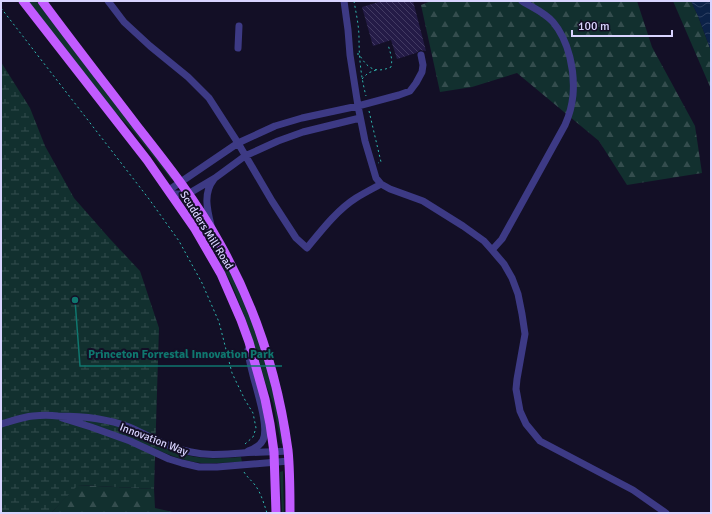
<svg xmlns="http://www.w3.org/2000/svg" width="712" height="514" viewBox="0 0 712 514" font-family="Signika,sans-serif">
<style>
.green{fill:#12302f}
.forest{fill:url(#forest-firs)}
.wetland{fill:url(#wetland-marsh)}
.water{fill:url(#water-waves)}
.building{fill:url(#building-back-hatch)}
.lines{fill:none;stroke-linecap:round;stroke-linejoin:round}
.path{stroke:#2fb8b0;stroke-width:1;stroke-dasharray:2 3;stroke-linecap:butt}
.minor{stroke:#3d3a85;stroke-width:7}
.major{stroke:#c25bff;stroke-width:9}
.labels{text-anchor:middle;stroke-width:4;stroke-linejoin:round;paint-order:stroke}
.street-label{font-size:11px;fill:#d9d4ff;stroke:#130f26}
.leader{fill:none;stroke:#0f766e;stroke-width:1.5}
.callout-dot{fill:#0f766e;stroke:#130f26;stroke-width:1.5}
.callout-label{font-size:12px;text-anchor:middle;font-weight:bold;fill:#0f766e;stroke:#130f26;stroke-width:4;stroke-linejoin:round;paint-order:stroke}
</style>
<defs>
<pattern id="forest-firs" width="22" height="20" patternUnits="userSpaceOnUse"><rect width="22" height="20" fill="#12302f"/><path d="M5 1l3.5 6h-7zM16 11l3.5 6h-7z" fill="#344d4e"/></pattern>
<pattern id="wetland-marsh" width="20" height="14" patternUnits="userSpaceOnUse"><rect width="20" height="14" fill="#12302f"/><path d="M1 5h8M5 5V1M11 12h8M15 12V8" fill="none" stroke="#344d4e"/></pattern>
<pattern id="water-waves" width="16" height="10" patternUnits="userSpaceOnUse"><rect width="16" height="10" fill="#0c2248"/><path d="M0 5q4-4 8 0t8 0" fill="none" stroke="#2f4163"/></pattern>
<pattern id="building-back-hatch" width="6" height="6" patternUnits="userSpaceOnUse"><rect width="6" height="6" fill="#241b47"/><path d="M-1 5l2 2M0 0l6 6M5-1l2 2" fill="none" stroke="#433b63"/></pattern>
</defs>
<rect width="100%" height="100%" fill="#130f26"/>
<path class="green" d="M28 1H36L173 178 171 179 134 132 113 110Z
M187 202 224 258 243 296 264 356 278 413 283 443 281 444 273 403 265 382 256 350 246 320 232 285 212 247 185 203Z
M134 433C156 444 178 456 204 458 216 459 229 458 241 457L242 462C228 462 215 464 201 463 176 460 154 448 132 438Z
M283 471 284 513H282L280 472Z"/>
<path class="forest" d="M431 1H637L652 47 695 126 702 173 627 185 599 141 517 73 472 87 440 92 421 5Z
M673 1H691L698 16 711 51V89Z
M77 485 154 489 155 508 177 513H47L52 512Z"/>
<path class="wetland" d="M1 62 30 108 45 146 74 198 110 239 140 271 159 328 154 489 78 485 52 512 1 513Z"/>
<path class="water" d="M691 1H711V51L698 16Z"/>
<path class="building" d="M382 1H413L426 51 420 50 416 53 397 59 391 40 373 46 362 7Z"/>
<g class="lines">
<path class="path" d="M354 1C356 13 359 26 359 38 359 58 361 77 366 96
M1 8 149 199 179 241 202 283 219 322 232 373 245 400 253 413 256 428 253 437 245 444
M357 54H359C367 68 375 74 391 67 393 58 390 53 388 44
M362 79 368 73 376 70
M369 111 381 162 378 163
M244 472C247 477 251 480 255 485 261 493 264 504 267 513"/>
<path class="minor" d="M108 1 124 22 150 46 188 77 209 98 238 143 272 201 296 238 307 248C321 231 337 210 356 198 364 193 372 189 381 184
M344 1 348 30 350 55 358 106 365 141 376 178 381 184 390 189 423 201 463 226 484 241 492 250 504 264 512 278 518 294 522 314 525 334 517 379 516 389 520 411 526 424 540 441 633 490 666 513
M238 48 239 26
M169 190 238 143 275 126 302 118 358 106 399 95 410 91 416 83 422 72 423 65 421 55
M172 194H188L215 178 245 156 278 141 303 132 360 118
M211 225C207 209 203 193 214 179
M492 250 502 239 565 125C569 116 572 106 573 95 575 71 569 41 553 22 544 12 533 8 522 1
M62 418 91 427 130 441 169 459 182 463 199 467H217L289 461
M1 424C12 421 22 417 33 416 42 415 50 415 58 416 82 416 106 418 129 427 150 436 168 448 191 452 208 456 225 454 242 453 257 452 273 452 288 451
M248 451C254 449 260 446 263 440 271 423 249 372 248 350"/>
<path class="major" d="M23 1 147 160 195 229 221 274 241 320 249 342 265 399 270 424 274 452 276 513
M42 1C73 43 105 84 137 126 167 164 197 202 220 244 256 308 278 377 288 450 290 470 290 492 290 513"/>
</g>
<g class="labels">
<g class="street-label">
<text transform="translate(207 230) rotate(58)" y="4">Scudders Mill Road</text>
<text transform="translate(154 439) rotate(21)" y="4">Innovation Way</text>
</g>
</g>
<path class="leader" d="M75 300L80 366H282"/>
<circle class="callout-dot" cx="75" cy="300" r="4"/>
<g class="callout-label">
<text x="181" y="358">Princeton Forrestal Innovation Park</text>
</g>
<rect width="712" height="514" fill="none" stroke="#d9d4ff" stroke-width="4"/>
<path d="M572 30v6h100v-6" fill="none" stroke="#d9d4ff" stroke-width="2"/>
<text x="578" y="30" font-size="12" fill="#d9d4ff" stroke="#130f26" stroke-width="3" paint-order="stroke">100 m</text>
</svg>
